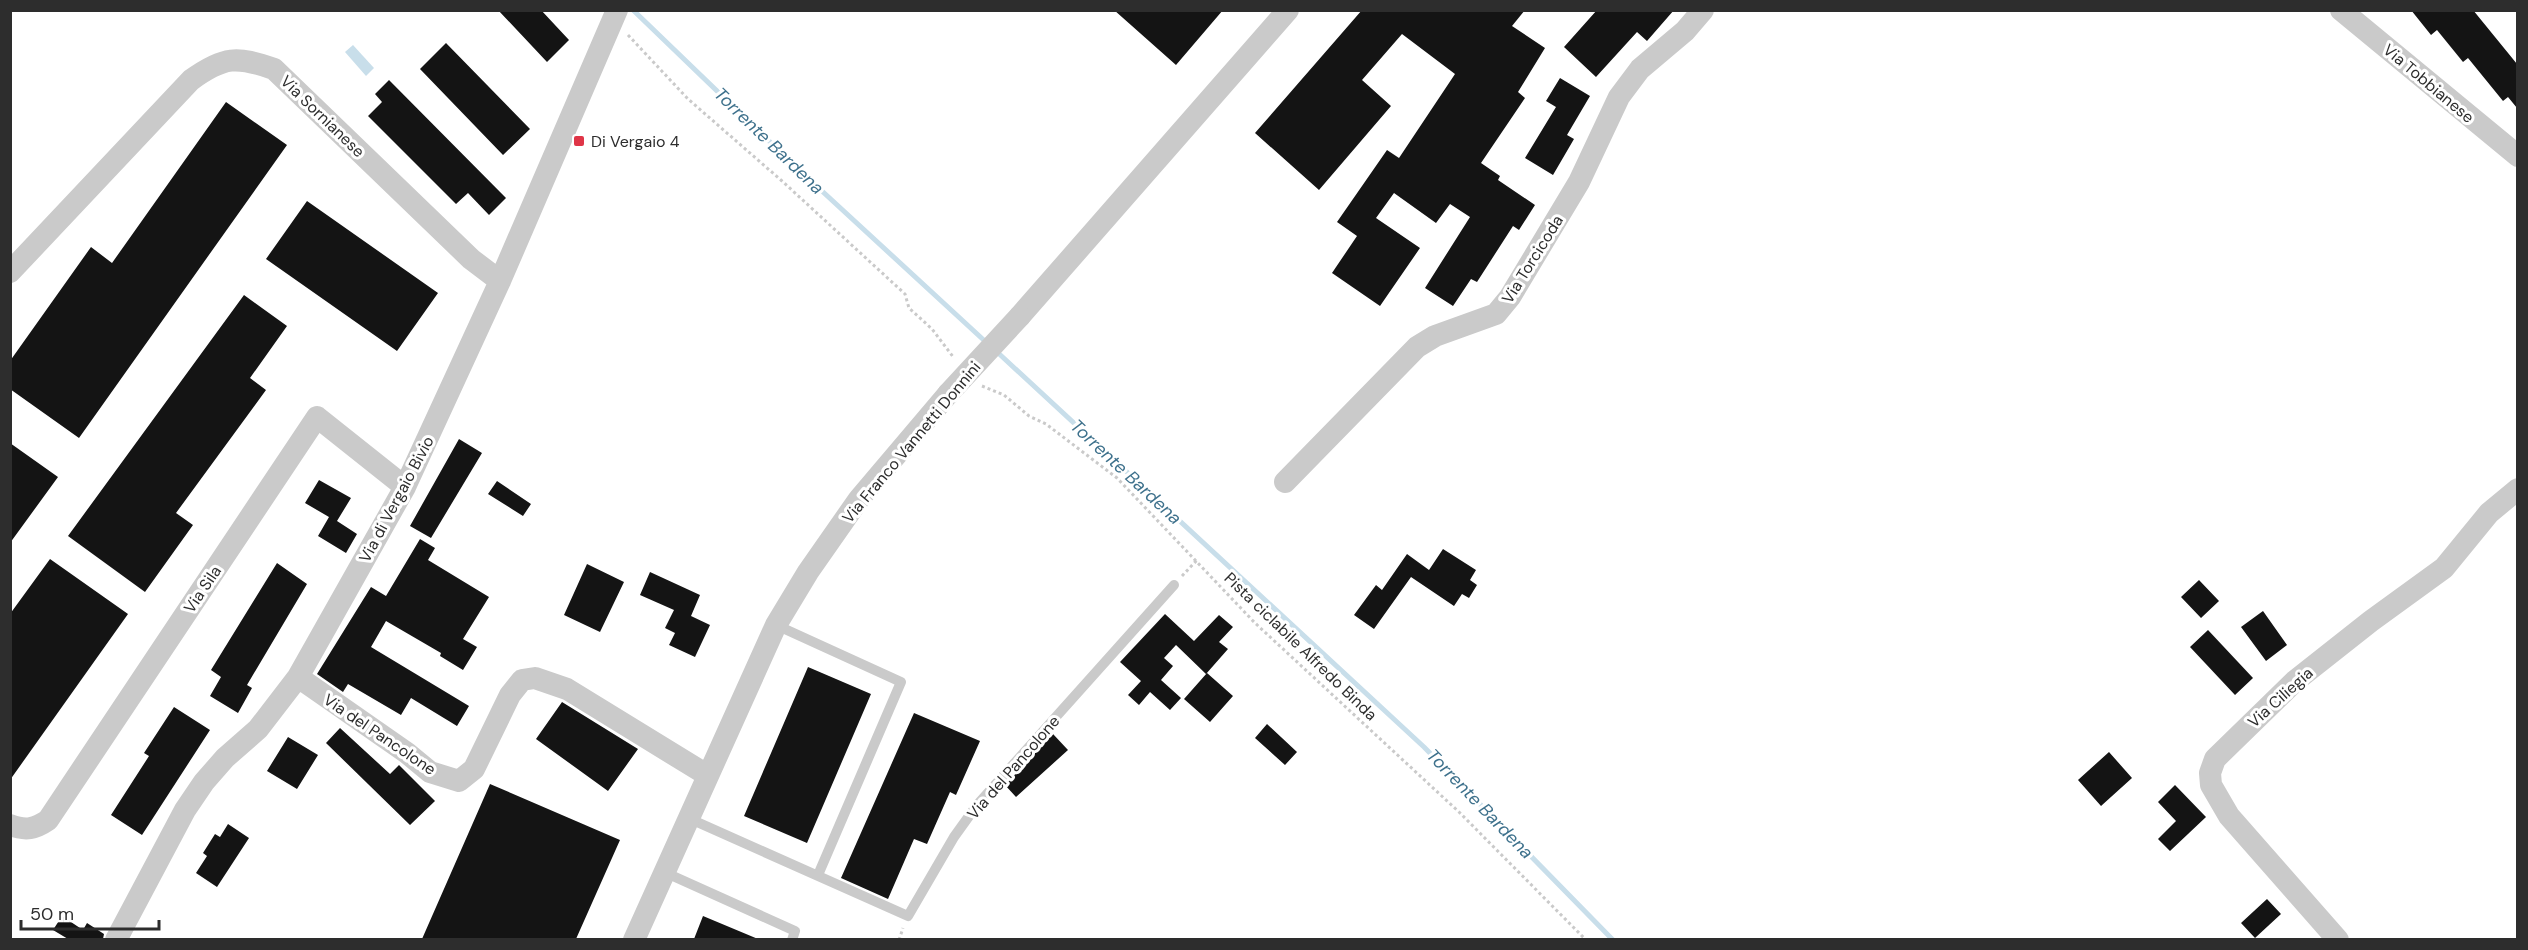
<svg xmlns="http://www.w3.org/2000/svg" width="2528" height="950" viewBox="0 0 2528 950" font-family="'DM Sans',sans-serif">
<style>
.water{fill:#c8deea}
.lines{fill:none;stroke-linecap:round;stroke-linejoin:round}
.stream{stroke:#c8deea;stroke-width:5}
.building{fill:#141414}
.path{stroke:#cacaca;stroke-width:3;stroke-dasharray:3 3;stroke-linecap:butt}
.lane{stroke:#cacaca;stroke-width:10}
.street{stroke:#cacaca;stroke-width:22}
.street-bridge{stroke:#cacaca;stroke-width:22}
.poi-dot{fill:#df3547;stroke:#fff;stroke-width:2}
.labels{text-anchor:middle;stroke-width:6;stroke-linejoin:round;paint-order:stroke}
.street-label{font-size:16px;fill:#2d2d2d;stroke:#fff}
.poi-label{font-size:16px;fill:#2d2d2d;stroke:#fff;text-anchor:start}
.water-label{font-size:18px;font-style:italic;fill:#3e718c;stroke:#fff}
</style>
<rect width="100%" height="100%" fill="#fff"/>
<path class="water" d="M353 45 374 68 366 76 345 52Z"/>
<g class="lines">
<path class="stream" d="M633 10 797 168 988 344
M995 350 1424 747 1613 940"/>
</g>
<path class="building" d="M498 10H541L569 40 547 62Z
M1114 10H1223L1176 65Z
M1362 10H1525L1512 26 1545 48 1518 92 1525 98 1481 163 1500 176 1498 180 1535 205 1519 230 1513 226 1477 282 1471 279 1453 306 1425 288 1470 217 1450 204 1436 223 1394 193 1376 218 1420 248 1380 306 1332 273 1357 236 1337 222 1387 150 1399 158 1455 74 1402 34 1362 80 1391 106 1319 190 1255 133Z
M1597 10H1674L1647 41 1637 32 1596 77 1564 47Z
M2411 10H2473L2517 64V108L2508 97 2503 101 2468 58 2463 62 2437 30 2431 35Z
M446 43 530 129 503 155 420 69Z
M1560 78 1590 96 1567 135 1574 139 1553 175 1525 158 1556 107 1546 101Z
M389 80 506 198 489 215 468 193 456 204 368 116 382 102 375 94Z
M226 102 287 145 79 438 10 389V361L91 247 112 263Z
M307 201 438 293 397 351 266 259Z
M244 295 287 326 250 378 266 390 176 513 193 525 145 592 68 536Z
M459 439 482 453 431 538 410 526Z
M10 443 58 477 10 543Z
M319 480 351 498 337 521 357 534 346 553 318 536 329 517 305 503Z
M497 481 531 504 523 516 488 494Z
M420 539 435 548 428 560 489 597 463 639 477 647 463 670 440 656 441 653 386 621 371 647 469 706 457 726 411 698 401 715 348 684 343 692 317 674 371 587 386 596Z
M1443 549 1476 570 1470 580 1477 585 1469 598 1462 594 1454 606 1411 577 1374 629 1354 615 1376 585 1382 590 1407 554 1429 570Z
M50 559 128 614 10 780V614Z
M277 563 307 584 247 685 252 688 238 713 210 696 221 677 211 670Z
M587 564 624 582 600 632 564 615Z
M650 572 700 595 691 616 710 625 695 657 669 645 675 633 665 628 674 610 640 595Z
M2199 580 2219 601 2201 618 2181 597Z
M2263 611 2287 645 2266 661 2241 627Z
M1165 614 1194 641 1219 615 1233 627 1219 642 1228 649 1206 674 1176 645 1164 658 1173 666 1161 680 1181 698 1170 710 1150 692 1139 705 1128 695 1141 681 1120 662Z
M2208 630 2253 678 2235 695 2190 647Z
M808 667 871 694 807 843 744 816Z
M1207 673 1233 696 1210 722 1184 699Z
M562 702 638 749 608 791 536 739Z
M174 707 210 730 142 835 111 815 149 756 144 753Z
M914 713 980 741 956 795 950 792 927 844 914 839 888 899 841 878Z
M1267 724 1297 752 1285 765 1255 738Z
M340 728 390 774 399 765 435 801 410 825 326 743Z
M1053 734 1068 750 1016 797 1005 785Z
M288 737 318 755 297 789 267 771Z
M2109 752 2132 778 2101 806 2078 780Z
M490 784 620 840 576 939H422Z
M2175 785 2206 817 2170 851 2158 839 2176 821 2158 802Z
M228 824 249 838 217 887 196 873 207 856 203 853 215 834 220 837Z
M2267 899 2281 914 2255 938 2241 923Z
M62 916 83 930 87 923 104 934 103 939H68L53 930Z
M703 916 758 939H694Z"/>
<g class="lines">
<path class="path" d="M628 35 688 99 782 181 905 294 909 308 932 329 954 358
M982 386 1004 395 1029 416 1046 424 1117 478 1255 623 1459 812 1586 940
M1182 576 1197 560
M899 940 903 928"/>
<path class="lane" d="M776 625 901 682 818 875
M688 818 908 916 954 837 977 805 1174 585
M664 872 795 931 792 940"/>
<path class="street" d="M2341 10 2518 156
M10 272 191 80C224 56 237 56 274 69L471 259 500 281
M1020 316 1288 10
M1285 482 1417 347 1435 336 1496 314 1510 297 1579 182 1619 97 1640 69 1685 31 1703 10
M298 677 407 753 430 772 459 781 474 769 510 695 522 680 535 678 567 689 707 775
M10 825C26 831 35 829 48 820L317 417 405 487
M116 940 185 810 204 782 225 758 258 729 298 677 405 487 500 281 617 10
M634 940 776 625 808 572 859 499 948 394
M2338 940 2229 816 2211 785 2210 773 2215 759 2295 681 2371 621 2444 568 2489 513 2518 489"/>
<path class="street-bridge" d="M948 394 1020 316"/>
</g>
<rect class="poi-dot" x="573" y="135" width="12" height="12" rx="3"/>
<g class="labels">
<g class="street-label">
<text transform="translate(2429 83) rotate(40)" y="6">Via Tobbianese</text>
<text transform="translate(323 116) rotate(44)" y="6">Via Sornianese</text>
<text transform="translate(1532 259) rotate(-58)" y="6">Via Torcicoda</text>
<text transform="translate(911 442) rotate(-50)" y="6">Via Franco Vannetti Donnini</text>
<text transform="translate(396 499) rotate(-62)" y="6">Via di Vergaio Bivio</text>
<text transform="translate(202 589) rotate(-56)" y="6">Via Sila</text>
<text transform="translate(1301 646) rotate(44)" y="6">Pista ciclabile Alfredo Binda</text>
<text transform="translate(2280 697) rotate(-42)" y="6">Via Ciliegia</text>
<text transform="translate(380 734) rotate(34)" y="6">Via del Pancolone</text>
<text transform="translate(1013 767) rotate(-49)" y="6">Via del Pancolone</text>
</g>
<g class="poi-label">
<text x="591" y="147">Di Vergaio 4</text>
</g>
<g class="water-label">
<text transform="translate(769 141) rotate(44)" y="6">Torrente Bardena</text>
<text transform="translate(1126 472) rotate(43)" y="6">Torrente Bardena</text>
<text transform="translate(1480 804) rotate(46)" y="6">Torrente Bardena</text>
</g>
</g>
<rect width="2528" height="950" fill="none" stroke="#2d2d2d" stroke-width="24"/>
<path d="M21 920v9h138v-9" fill="none" stroke="#2d2d2d" stroke-width="3"/>
<text x="30" y="920" font-size="18" fill="#2d2d2d" stroke="#ffffff" stroke-width="4.5" paint-order="stroke">50 m</text>
</svg>
